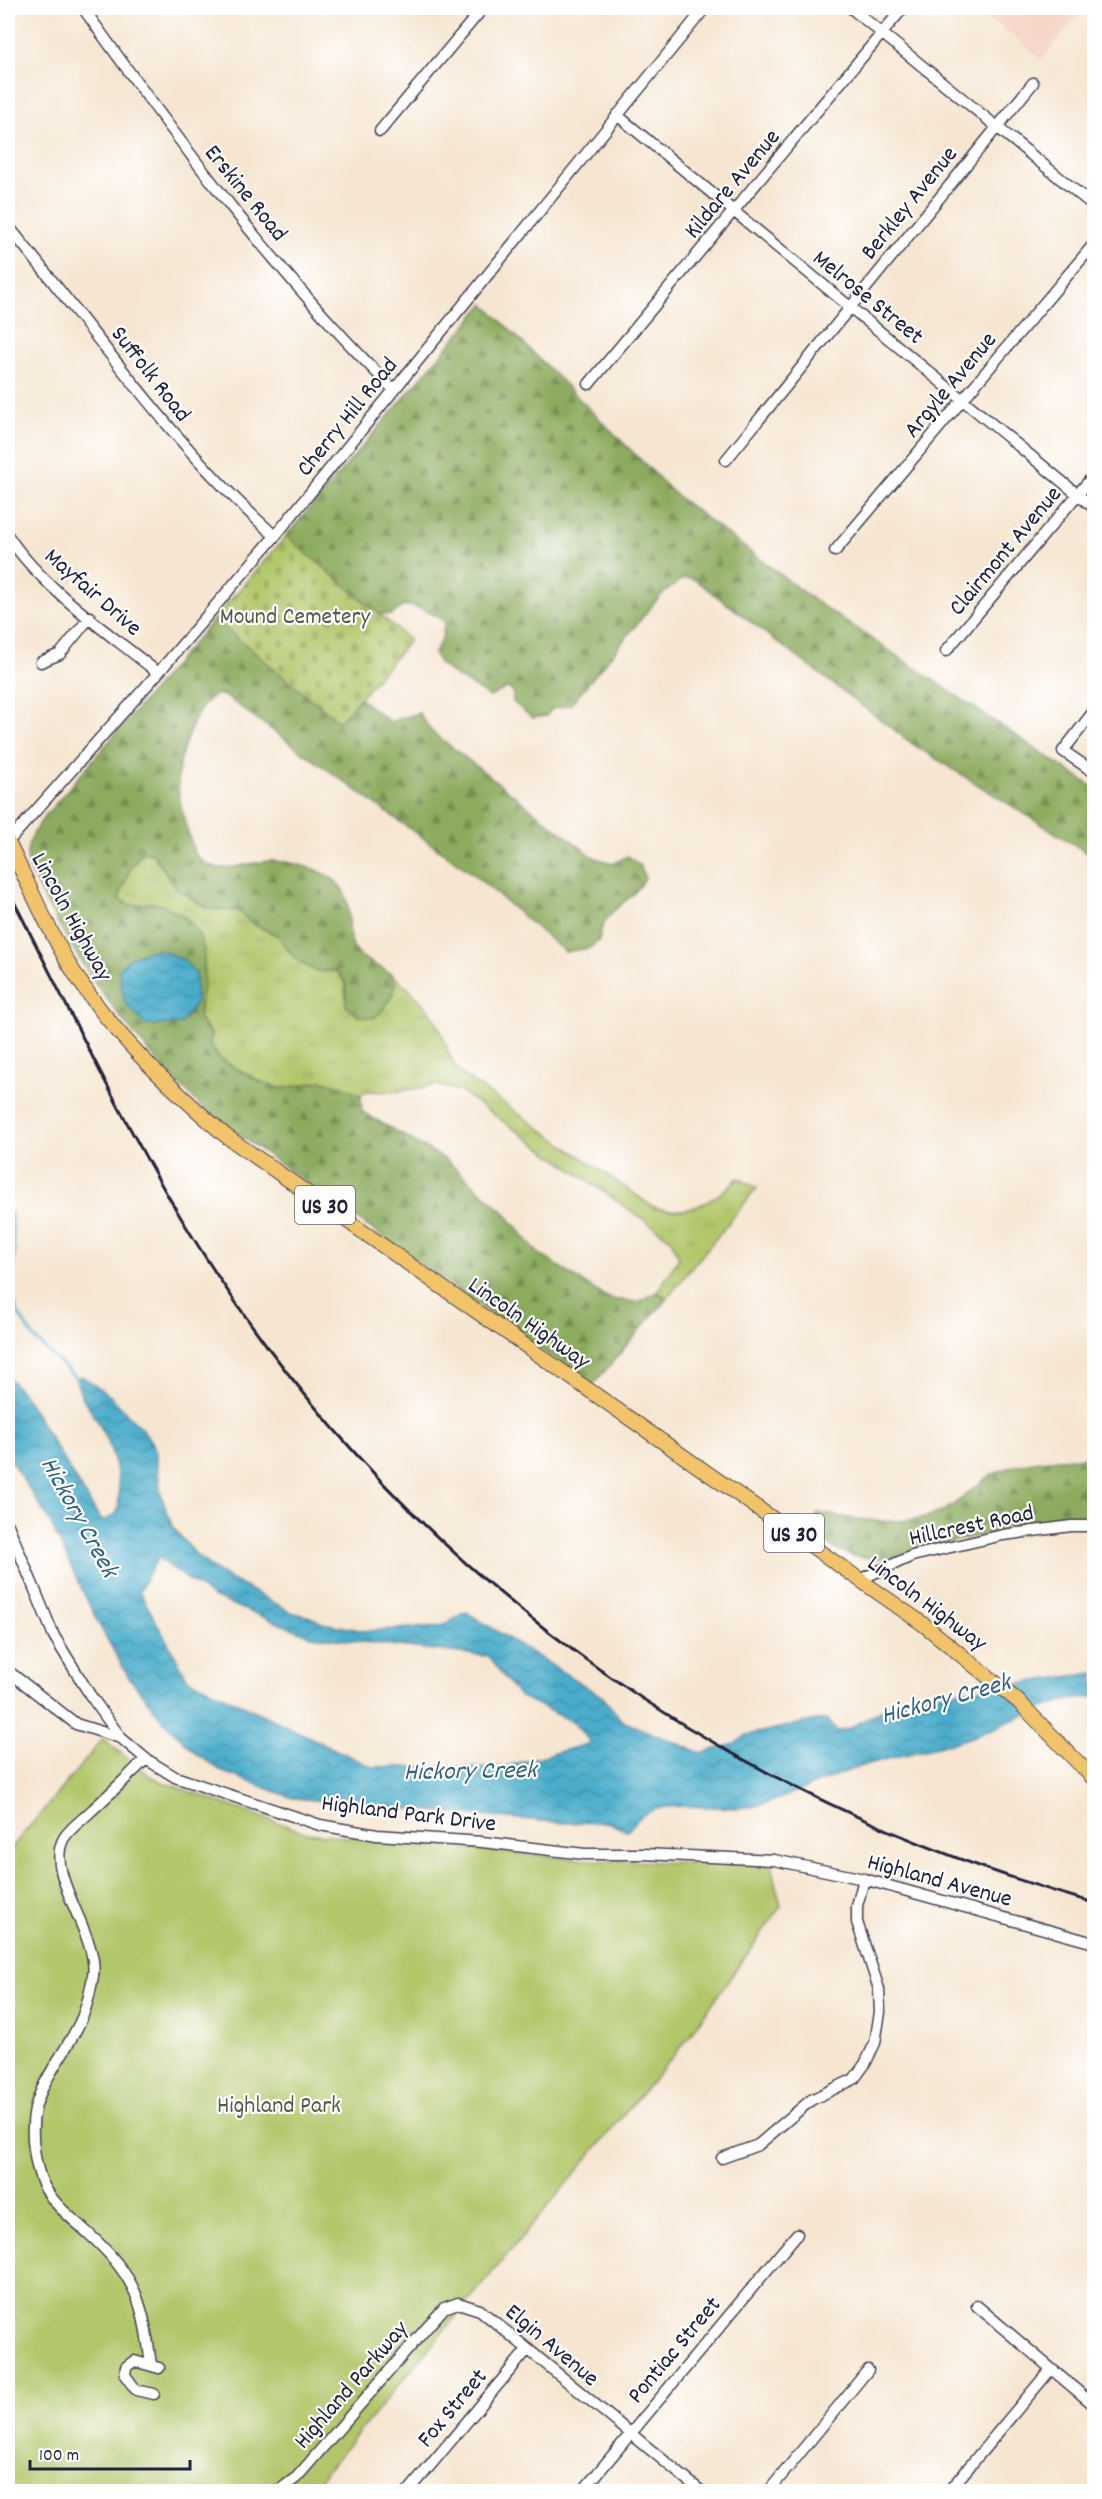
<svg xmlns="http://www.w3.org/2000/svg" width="1102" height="2499" viewBox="0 0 1102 2499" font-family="Dekko,sans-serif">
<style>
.built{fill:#f5d2c3}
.grass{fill:url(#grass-tufts);stroke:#6a7452;stroke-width:1.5}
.forest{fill:url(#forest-firs);stroke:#58664c;stroke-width:1.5}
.cemetery{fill:url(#cemetery-stones);stroke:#6a7452;stroke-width:1.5}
.park{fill:#b2c66a;stroke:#6a7452;stroke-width:1.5}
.water{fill:url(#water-waves);stroke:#366883;stroke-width:1.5;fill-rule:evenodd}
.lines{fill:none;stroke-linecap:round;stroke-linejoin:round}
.stream{stroke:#4badcb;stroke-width:3}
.minor-casing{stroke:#423f52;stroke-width:13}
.major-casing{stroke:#423f52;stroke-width:16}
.minor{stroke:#fff;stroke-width:10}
.major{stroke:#f1c36a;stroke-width:14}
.rail{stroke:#22223b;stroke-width:3}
.labels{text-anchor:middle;stroke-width:4.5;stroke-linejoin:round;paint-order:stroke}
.shield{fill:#fff;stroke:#646476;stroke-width:1.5}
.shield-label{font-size:22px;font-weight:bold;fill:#22223b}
.street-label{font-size:24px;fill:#22223b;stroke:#fff}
.park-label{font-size:24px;fill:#545b4b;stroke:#fff}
.water-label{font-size:26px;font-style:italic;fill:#34617c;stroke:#fff}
</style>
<defs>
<pattern id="grass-tufts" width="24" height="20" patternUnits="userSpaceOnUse" patternTransform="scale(1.5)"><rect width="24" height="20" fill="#b2c66a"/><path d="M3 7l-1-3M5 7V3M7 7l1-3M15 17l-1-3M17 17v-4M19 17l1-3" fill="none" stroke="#99aa5d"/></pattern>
<pattern id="forest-firs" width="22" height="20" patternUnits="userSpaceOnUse" patternTransform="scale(1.5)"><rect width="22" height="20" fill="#8dab5e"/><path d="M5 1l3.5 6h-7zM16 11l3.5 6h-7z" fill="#738b4f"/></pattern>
<pattern id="cemetery-stones" width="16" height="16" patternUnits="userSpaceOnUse" patternTransform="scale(1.5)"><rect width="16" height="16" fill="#b2c66a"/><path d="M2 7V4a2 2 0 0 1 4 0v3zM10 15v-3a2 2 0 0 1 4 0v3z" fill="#99aa5d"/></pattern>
<pattern id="water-waves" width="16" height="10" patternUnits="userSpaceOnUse" patternTransform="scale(1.5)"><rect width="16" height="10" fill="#4badcb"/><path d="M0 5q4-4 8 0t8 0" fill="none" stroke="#3e8ca6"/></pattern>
</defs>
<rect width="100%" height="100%" fill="#fff"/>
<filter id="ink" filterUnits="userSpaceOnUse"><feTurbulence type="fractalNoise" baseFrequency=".0167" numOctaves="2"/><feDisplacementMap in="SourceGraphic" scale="12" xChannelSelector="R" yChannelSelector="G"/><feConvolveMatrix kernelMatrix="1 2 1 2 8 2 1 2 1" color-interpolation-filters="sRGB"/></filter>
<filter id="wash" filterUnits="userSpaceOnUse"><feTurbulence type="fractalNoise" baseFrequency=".008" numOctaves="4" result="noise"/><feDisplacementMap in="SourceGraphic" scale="24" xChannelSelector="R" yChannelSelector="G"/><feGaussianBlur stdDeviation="1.35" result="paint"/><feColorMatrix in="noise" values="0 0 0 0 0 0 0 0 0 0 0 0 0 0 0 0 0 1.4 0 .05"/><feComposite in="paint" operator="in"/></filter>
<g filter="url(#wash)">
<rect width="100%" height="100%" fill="#f6e6d1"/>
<path class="built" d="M978 8H1084L1042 60Z"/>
<path class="grass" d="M143 852 153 854 177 889 191 898 206 908 238 911 253 924 279 936 286 948 324 972 337 970 346 984 345 993 374 1018C389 1005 397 993 390 973 408 987 430 1008 440 1029 448 1046 448 1061 463 1075L652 1206C685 1219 715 1201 738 1178L757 1188 664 1302V1296L657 1292 679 1258 671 1239 460 1091 437 1085 394 1092 366 1091 361 1096 322 1081 282 1089 261 1082 220 1059 210 1045 211 1034 199 1019 204 948 153 903C140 905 128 908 119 898L129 869Z"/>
<path class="forest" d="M484 304 677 496 815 601 1094 788V857L914 745 694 579 684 578 661 595 571 704 552 709 546 716 532 718 513 702V691L507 688 490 697 451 673 439 663 434 653 442 639 445 622C438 616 413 603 404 606 399 608 395 613 391 615L379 614 286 536Z
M214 619 339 722 360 699 390 722 419 713 431 731 593 857 613 864 628 856 641 867 645 878C630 907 603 906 599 940L589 948 565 952 477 877 236 704C231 700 222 692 215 695 196 704 177 759 178 779 178 803 187 829 194 852 211 881 244 862 270 861 283 861 298 864 310 868 372 887 334 932 360 955 369 963 379 966 388 972 405 985 385 1008 374 1018L358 1016 346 1006V984L337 971H315L299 962 286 948 279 936 253 924 238 911 206 908 191 898 177 889 153 854 143 852C129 864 126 881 119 898 129 910 139 903 153 903 161 904 168 907 175 911 218 933 202 979 199 1019L211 1034 210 1045 220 1060 261 1082 281 1089 322 1081 342 1086 361 1096 362 1112 445 1159 503 1211 538 1253 596 1291 611 1299 637 1302 657 1292 665 1296 664 1302 592 1386 206 1111C138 1045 92 987 47 904 40 890 26 868 27 853 28 839 38 826 45 816Z
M1094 1457V1522L1037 1525 964 1539 885 1559 852 1556 832 1547 815 1534 812 1525 818 1513C858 1520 896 1527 936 1514 959 1506 971 1487 992 1475 1021 1459 1062 1459 1094 1457Z"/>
<path class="cemetery" d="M286 536 410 640 339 722 214 619Z"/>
<path class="park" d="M103 1739 154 1779 307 1833 587 1860 771 1865 781 1906 688 2038 310 2491 8 2492V1852Z"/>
<path class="water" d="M162 950 184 960 196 974V1003L181 1024 145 1025 124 1001 119 970C129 954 144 951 162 950Z
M8 1376 26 1398 100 1519 106 1520 117 1513C123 1486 115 1456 103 1432 95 1413 79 1399 76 1378L82 1376 110 1396 144 1431 155 1448 161 1495 172 1526 197 1556 219 1573 291 1612 311 1617 322 1623 365 1631 443 1626 466 1612 603 1697 622 1721 701 1753 735 1744 747 1735 817 1720H828L837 1732 851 1728 891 1704 915 1697 1094 1673V1697C1050 1698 1015 1722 974 1736 936 1750 895 1755 856 1768 824 1779 795 1794 764 1804 726 1815 673 1796 643 1815 637 1819 632 1826 627 1831L608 1822 563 1823 293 1798 223 1772 198 1755 164 1722 128 1676 97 1621 48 1518 8 1456ZM158 1558 213 1597 311 1636 487 1656 519 1696 573 1722 591 1743 504 1767H372L188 1679 139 1591Z"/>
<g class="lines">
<path class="stream" d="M8 1210 11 1214 14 1253 12 1289 16 1310 34 1338 76 1378"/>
</g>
</g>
<g filter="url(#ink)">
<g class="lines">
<g class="minor-casing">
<path id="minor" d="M83 8C179 142 276 273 394 390
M851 8 1094 206
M617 115 1094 508
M380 131 483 8
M8 226C95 331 172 445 275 536
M589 384 903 8
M726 460 1033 83
M8 536C43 589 108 632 158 673
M835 551 1094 244
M946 651 1094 475
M41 662 60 654 90 617
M1094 711 1063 751 1094 772
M8 842 158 673 275 536 705 8
M8 1525 54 1636 90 1695 121 1738 146 1759 175 1777 320 1825 377 1835 482 1842 585 1854H643L774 1860 864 1879 1094 1943
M861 1579 912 1556 1003 1535 1071 1526H1094
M8 1671 76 1724 121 1738
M146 1759C127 1777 109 1795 90 1812 82 1820 70 1828 64 1838 43 1873 100 1936 93 1976 90 1994 86 2012 77 2028 64 2054 42 2080 35 2109 30 2131 34 2164 43 2184 54 2206 72 2218 89 2234 137 2277 143 2303 151 2365
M722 2158 758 2145 811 2100 854 2079 865 2064 875 2043 880 2012 879 1989 857 1922V1906L864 1879
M977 2306 1094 2405
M154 2394 136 2390 125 2375 126 2367 134 2361 159 2368
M273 2492 281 2489 297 2477 444 2308 458 2303 480 2310 702 2492
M408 2492 527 2350
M582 2492 797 2234
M768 2492 868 2370
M948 2492 1051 2369"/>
</g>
<g class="major-casing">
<path id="major" d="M8 842C27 881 45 923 67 961 108 1030 166 1084 226 1136L923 1624 1019 1702 1094 1779"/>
</g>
<use href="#minor" class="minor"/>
<use href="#major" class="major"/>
<path class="rail" d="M8 890C75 1020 137 1155 219 1278 427 1591 735 1801 1094 1903"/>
</g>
</g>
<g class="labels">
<g class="shield">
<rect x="295" y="1186" width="60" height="38" rx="4.5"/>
<rect x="764" y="1514" width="60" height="38" rx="4.5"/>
</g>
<g class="shield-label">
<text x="325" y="1213">US 30</text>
<text x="794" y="1541">US 30</text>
</g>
<g class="street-label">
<text transform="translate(731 183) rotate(-50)" y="8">Kildare Avenue</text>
<text transform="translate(247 192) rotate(51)" y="8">Erskine Road</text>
<text transform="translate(908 202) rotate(-51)" y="8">Berkley Avenue</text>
<text transform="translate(869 296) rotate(39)" y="8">Melrose Street</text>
<text transform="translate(152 373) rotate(52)" y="8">Suffolk Road</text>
<text transform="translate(949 384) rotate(-50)" y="8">Argyle Avenue</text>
<text transform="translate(346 416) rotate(-51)" y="8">Cherry Hill Road</text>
<text transform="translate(1004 550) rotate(-50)" y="8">Clairmont Avenue</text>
<text transform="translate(94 591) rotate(41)" y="8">Mayfair Drive</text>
<text transform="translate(73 916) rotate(61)" y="8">Lincoln Highway</text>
<text transform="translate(530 1322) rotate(35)" y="8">Lincoln Highway</text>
<text transform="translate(971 1524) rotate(-12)" y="8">Hillcrest Road</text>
<text transform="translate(928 1602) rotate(37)" y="8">Lincoln Highway</text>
<text transform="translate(409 1812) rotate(7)" y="8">Highland Park Drive</text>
<text transform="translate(940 1879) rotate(15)" y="8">Highland Avenue</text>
<text transform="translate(553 2344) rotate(40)" y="8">Elgin Avenue</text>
<text transform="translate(673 2349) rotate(-50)" y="8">Pontiac Street</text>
<text transform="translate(350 2384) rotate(-49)" y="8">Highland Parkway</text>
<text transform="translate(451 2407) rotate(-50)" y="8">Fox Street</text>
</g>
<g class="park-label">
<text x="295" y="623">Mound Cemetery</text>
<text x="279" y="2112">Highland Park</text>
</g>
<g class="water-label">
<text transform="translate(81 1516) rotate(61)" y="9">Hickory Creek</text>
<text transform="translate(945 1697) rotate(-15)" y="9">Hickory Creek</text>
<text transform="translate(470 1769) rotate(-1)" y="9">Hickory Creek</text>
</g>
</g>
<rect width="1102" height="2499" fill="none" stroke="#fff" stroke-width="30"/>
<path d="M30 2460v9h160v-9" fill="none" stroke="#22223b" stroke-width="3"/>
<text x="39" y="2460" font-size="18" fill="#22223b" stroke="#ffffff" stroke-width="4.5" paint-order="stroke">100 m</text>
</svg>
